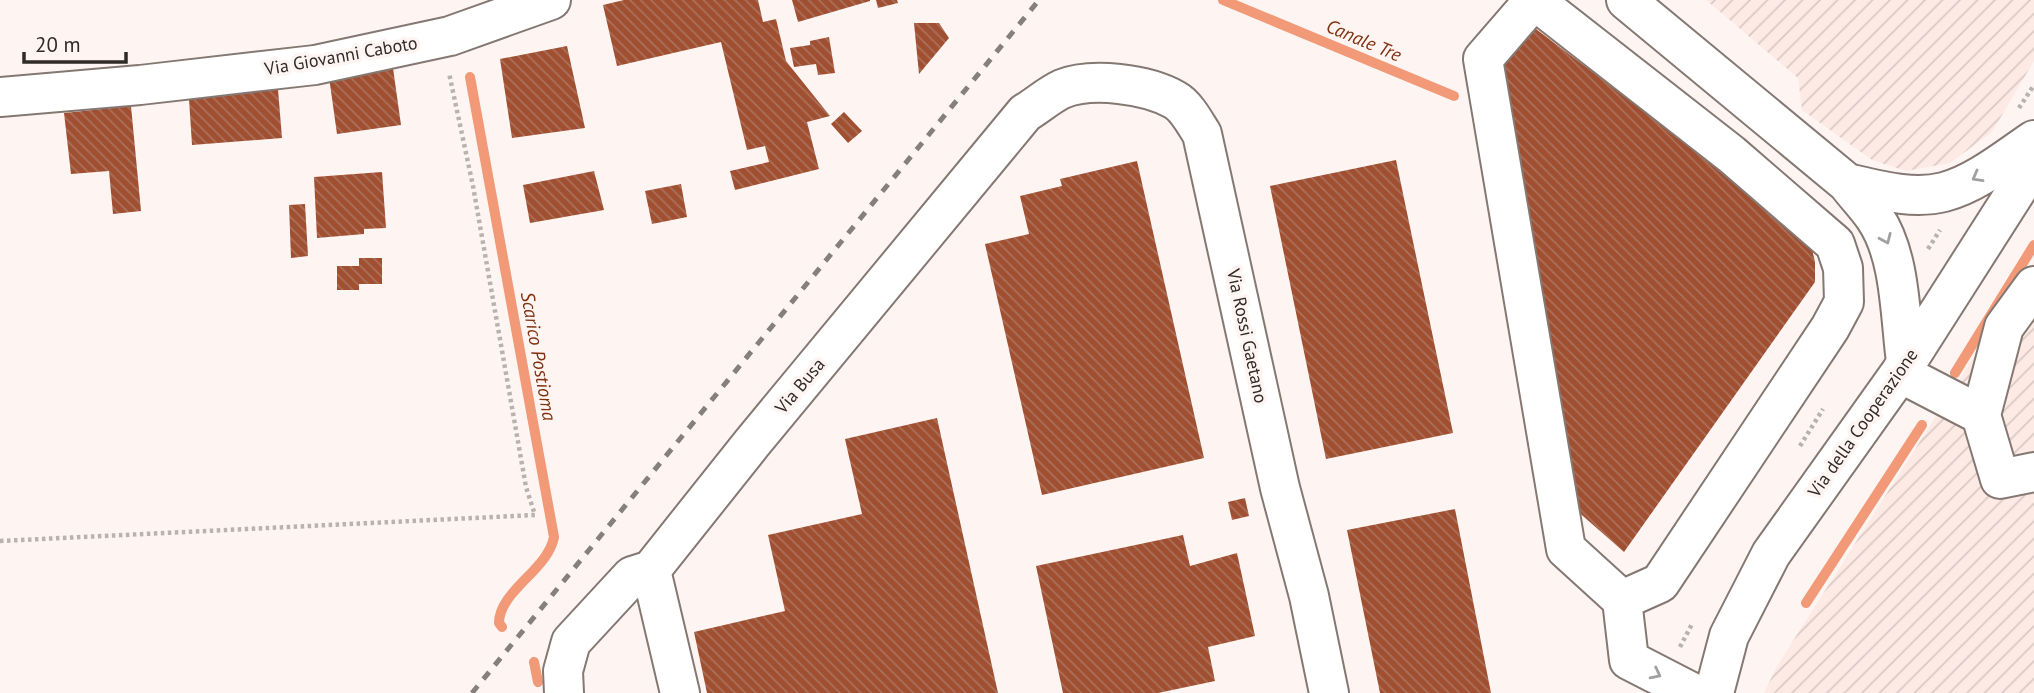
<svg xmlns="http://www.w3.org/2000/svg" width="2034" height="693" viewBox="0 0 2034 693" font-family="'PT Sans',sans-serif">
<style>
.industrial{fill:url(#industrial-furrows)}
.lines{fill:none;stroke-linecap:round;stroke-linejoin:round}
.stream{stroke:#f29978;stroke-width:10}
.building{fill:url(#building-back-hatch)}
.minor-casing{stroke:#857873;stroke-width:42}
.path{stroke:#b9b2af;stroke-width:4.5;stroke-dasharray:3.5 3.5;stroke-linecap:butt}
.minor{stroke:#fff;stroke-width:38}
.rail{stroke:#867f7d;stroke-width:5;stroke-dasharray:9 9;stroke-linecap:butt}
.oneway{stroke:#a2a09f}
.labels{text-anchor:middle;stroke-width:7;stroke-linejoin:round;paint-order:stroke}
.street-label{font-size:18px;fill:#302b29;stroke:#fef5f2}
.water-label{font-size:19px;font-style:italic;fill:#803110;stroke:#fef5f2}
</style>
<defs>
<pattern id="industrial-furrows" width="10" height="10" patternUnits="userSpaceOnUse" patternTransform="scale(1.75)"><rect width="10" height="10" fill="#fdeae4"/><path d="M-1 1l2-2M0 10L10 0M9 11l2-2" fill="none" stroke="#d9c9c4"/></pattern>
<pattern id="building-back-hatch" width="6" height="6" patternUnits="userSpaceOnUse" patternTransform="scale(1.75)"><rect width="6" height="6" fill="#a14f31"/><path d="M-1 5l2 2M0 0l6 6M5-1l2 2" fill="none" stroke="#ab715c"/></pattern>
</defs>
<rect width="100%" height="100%" fill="#fef5f2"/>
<path class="industrial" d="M1706 0H2034V61L1992 132 1950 163 1906 171 1872 160 1802 110 1798 78Z
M2034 262V693H1764L1777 666Z"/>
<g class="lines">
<path class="stream" d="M1223 0 1454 96
M470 77 554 537C548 570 499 591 499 623L502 627
M1955 373 2034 245
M1806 603 1922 425
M534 662 538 682"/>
</g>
<path class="building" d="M624 0H758L763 22 776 19 786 61 830 116 807 122 819 169 735 190 730 171 769 162 765 146 747 150 721 42 617 66 603 5Z
M792 0H870V1L798 22Z
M876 0H897L898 3 878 8Z
M1524 20 1809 236 1815 262V282L1624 552 1575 509 1500 50Z
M914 23H939L949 38 919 74Z
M829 37 835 73 818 75 816 64 794 67 790 48 810 45V41Z
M567 46 585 128 512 138 500 59Z
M392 61 401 125 337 134 328 70Z
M277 77 282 138 192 145 189 99 212 97 211 82Z
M131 106 141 211 113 214 109 171 71 174 64 113Z
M844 112 862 131 848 143 831 124Z
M1396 160 1453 433 1326 459 1270 186Z
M1137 161 1204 458 1042 495 985 244 1029 234 1020 196 1062 186 1060 179Z
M594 171 604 210 530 223 523 185Z
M382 172 386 228 364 229V234L317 238 314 177Z
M681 184 687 217 652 224 645 191Z
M305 204 308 256 291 258 289 205Z
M359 258H382V284H359V290H337V266H359Z
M937 418 998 693H707L694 632 785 611 768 535 862 514 845 439Z
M1245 498 1249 516 1232 520 1228 502Z
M1455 509 1491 693H1380L1347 530Z
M1183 535 1190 566 1237 553 1255 636 1208 647 1215 681 1158 693H1063L1036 566Z"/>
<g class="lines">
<g class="minor-casing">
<path id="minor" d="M1534 0 1731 154 1835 244 1843 268 1844 302 1830 328 1660 583 1622 600 1566 549 1483 59Z
M1626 0 1847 183C1856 195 1867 206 1875 218 1901 256 1900 317 1906 362
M0 97 140 85 315 65 450 36 551 0
M1847 183C1878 190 1913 200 1944 192 1977 183 2007 158 2034 140
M2034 286 2004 327 1981 415 2000 479 2034 472
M1900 373 1981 415
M651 570 680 693
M1622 600 1629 660 1693 693
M564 693 563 671 571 642 632 576 651 570 752 443 1025 113C1037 106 1049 95 1062 89 1092 77 1147 84 1175 100 1186 106 1195 123 1202 134L1280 488 1309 596 1329 693
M1714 693 1729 636 1771 554 1900 373 2034 163"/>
</g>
<path class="path" d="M2019 108 2034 85
M1928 249 1940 230
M1800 446 1823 409
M0 541 535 515 526 487 473 186 449 73
M1680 647 1692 624"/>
<use href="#minor" class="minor"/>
<path class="rail" d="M472 693 1039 0"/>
</g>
<defs><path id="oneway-chevron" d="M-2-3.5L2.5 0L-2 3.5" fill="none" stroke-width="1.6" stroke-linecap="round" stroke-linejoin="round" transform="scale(1.75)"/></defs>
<g class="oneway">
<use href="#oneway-chevron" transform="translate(1977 177) rotate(151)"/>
<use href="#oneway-chevron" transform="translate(1886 239) rotate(66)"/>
<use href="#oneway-chevron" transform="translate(1656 674) rotate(27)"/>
</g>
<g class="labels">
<g class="street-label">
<text transform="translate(341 56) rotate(-10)" y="6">Via Giovanni Caboto</text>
<text transform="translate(1247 336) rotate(78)" y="6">Via Rossi Gaetano</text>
<text transform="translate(800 386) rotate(-50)" y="6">Via Busa</text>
<text transform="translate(1863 423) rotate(-55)" y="6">Via della Cooperazione</text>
</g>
<g class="water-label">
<text transform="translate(1364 40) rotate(23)" y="7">Canale Tre</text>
<text transform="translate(539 356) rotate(80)" y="7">Scarico Postioma</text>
</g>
</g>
<path d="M24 52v10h102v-10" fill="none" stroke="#302b29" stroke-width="3.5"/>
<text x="35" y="52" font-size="21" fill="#302b29" stroke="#fef5f2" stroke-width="5" paint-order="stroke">20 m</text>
</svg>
